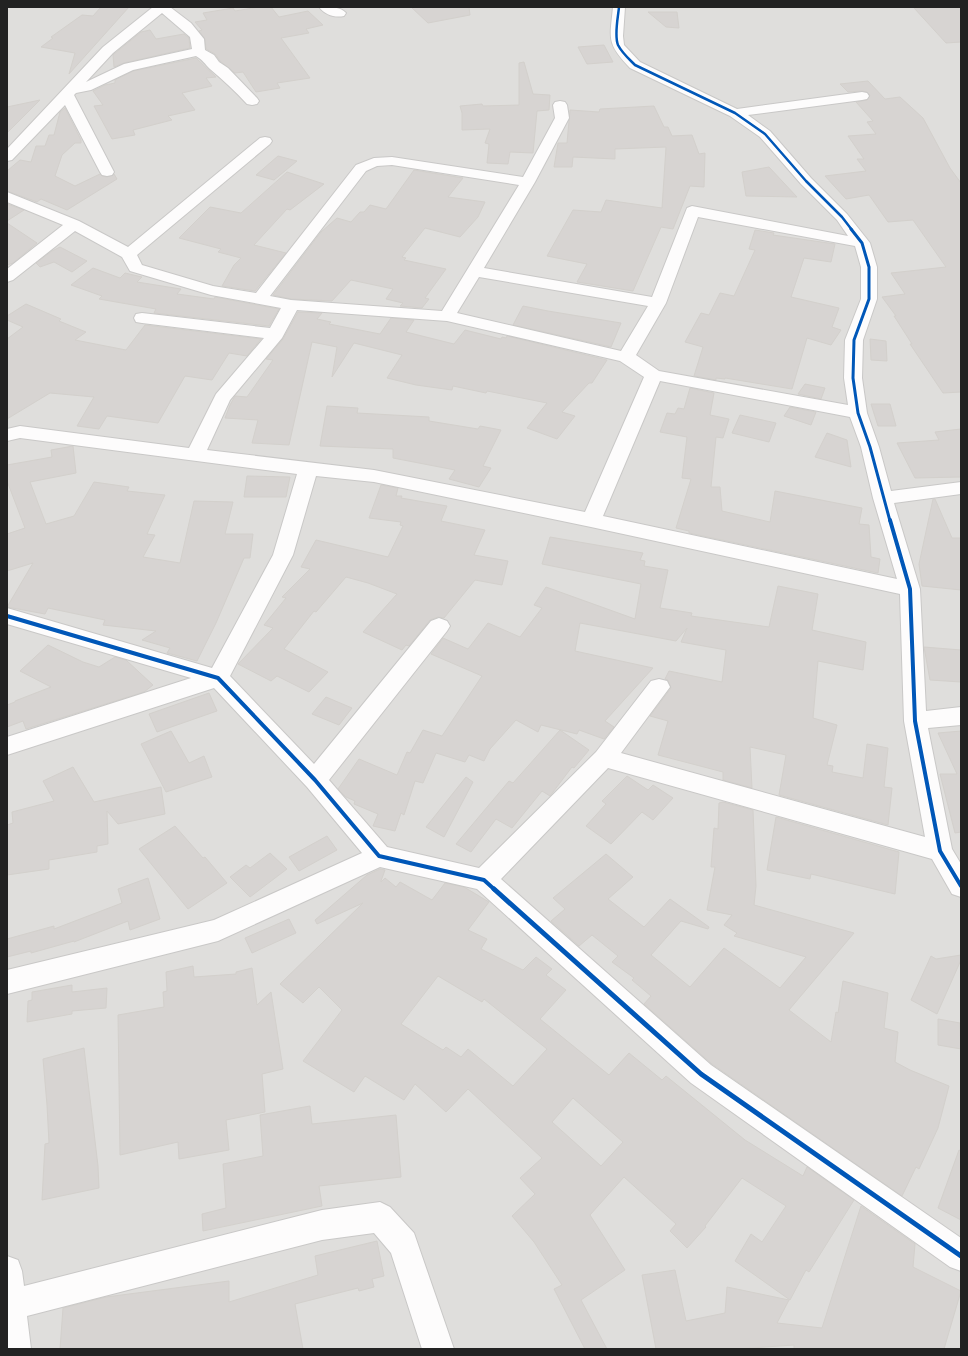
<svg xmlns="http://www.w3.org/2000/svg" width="968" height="1356" viewBox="0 0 968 1356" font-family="'Exo 2',sans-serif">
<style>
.residential{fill:#dfdedc}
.building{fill:#d7d4d2;stroke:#d3d0cc;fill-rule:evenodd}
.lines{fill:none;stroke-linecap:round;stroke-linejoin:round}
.minor-casing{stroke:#c9c8c7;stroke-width:2}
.minor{fill:#fdfcfc;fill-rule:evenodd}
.cycleway-far3-casing{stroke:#fff;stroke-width:4}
.cycleway-far2-casing{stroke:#fff;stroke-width:5}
.cycleway-far1-casing{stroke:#fff;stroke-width:6}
.cycleway-casing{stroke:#fff;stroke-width:8}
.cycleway-far3{stroke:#0057b8;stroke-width:2.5}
.cycleway-far2{stroke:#0057b8;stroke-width:3}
.cycleway-far1{stroke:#0057b8;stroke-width:4}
.cycleway{stroke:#0057b8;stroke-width:5}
</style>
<rect width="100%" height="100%" fill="#f0eeeb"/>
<path class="residential" d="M7 7H961V1349H7Z"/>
<path class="building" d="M101 7H129L69 74 75 53 41 47 53 38 51 37 82 15 93 16Z
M259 7H271L279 17 308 11 323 25 306 29 309 33 281 38 310 78 277 83 280 88 256 92 243 72 235 73 220 61 215 54 206 49 205 39 199 31 202 30 195 22 207 20 203 13 233 8 235 11Z
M411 7H469L470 15 428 23Z
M961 7V42L946 43 914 8Z
M648 12H677L679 28 666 27Z
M150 30 156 39 184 34 189 38 190 48 124 63 114 67 113 55 114 54 141 32Z
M604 45 613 62 587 64 578 47Z
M196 58 216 77 206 78 212 86 182 93 195 110 168 116 172 120 133 130 135 135 112 139 94 106 103 105 93 91 105 85 115 83V80L133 71Z
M524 62 533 94 550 95 549 110 537 111 533 153 510 152 508 164 487 163 489 144 485 143 490 129 462 130V113L460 106 482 104 483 106 519 105V63Z
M868 81 885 99 900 97 923 118 950 168 961 183V392L943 393 910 344H912L894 316H896L882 297 905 294 891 273 946 267 913 220 888 222 869 195 846 199 825 176 866 171 857 159H864L848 136 876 134 867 122 873 121 856 102 867 100 870 95 867 92 862 91 848 92 840 84Z
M40 100 7 133V107Z
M654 106 664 127H668L672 136 692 135 699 154 705 153 704 187 690 186 673 229 661 227 633 291 577 282 587 264 547 256 573 210 601 212 606 200 662 208 666 147 615 149V159L573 157 572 167H554L558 143H567L570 110 599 112 600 109Z
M65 108 81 140V143H75L62 155 55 176 75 186 100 174 102 176 107 177 114 174 117 179 67 210 41 199 37 202 7 191V171L20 160 31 162 36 146H45L49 135H54L60 112Z
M278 156 297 161 274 180 256 175Z
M769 167 797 197 746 196 742 172Z
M414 170 463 178 448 197 485 202 478 217 460 237 425 228 402 257 406 258 404 260 446 269 425 298 429 299 422 308 400 306 403 303 386 299 393 289 351 280 332 301 291 299 273 295 321 232 337 218 351 222 360 212H364L370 205 386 209Z
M287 172 324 184 290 210 287 209 254 245 286 253 255 291 222 286 234 265 241 258 218 252 221 249 179 238 210 207 241 213Z
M7 204 24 210 7 221Z
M7 223 37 243 13 263 7 265Z
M755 230 774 233 773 235 835 244 831 262 804 258 791 297 839 308 832 327 841 330 831 345 807 338 792 389 725 378V379L716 378V380L694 376 703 347 685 342 701 313 709 315 720 293 734 296 755 250 749 249Z
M60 247 87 261 72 272 54 262 40 267 36 263 52 251Z
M93 268 120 278 125 273 142 277 137 282 181 289 177 294 214 299 215 297 279 309 269 326 154 313 156 309 99 299 102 296 71 285Z
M26 304 61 319 59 321 86 332 75 340 126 350 145 325 261 339 247 356 229 353 212 380 185 376 158 423 107 416 99 429 77 426 94 397 50 393 7 419V339L23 327 7 320V316Z
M523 306 548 311 621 323 611 347 513 325Z
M298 312 322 313 317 319 331 322 329 324 380 334 391 318 414 320 406 332 454 344 465 330 501 339 502 337 506 338 507 336 607 360 592 383H589L562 412 575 416 557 439 527 428 547 403 487 391 486 393 453 386 452 390 416 385 387 378 402 355 354 343 332 377 337 347 312 342 289 445 252 443 258 420 225 418 230 405 235 396 247 397 273 360 266 359 283 339Z
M870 339 886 341 887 361 871 360Z
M805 384 825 388 821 399 798 394Z
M690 388 714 393 710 415 729 419 723 438 716 437 711 487H720L722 511 770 522 775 491 862 508 859 524 869 525 871 557 880 559 878 573 689 533V531L676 528 691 479 682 478 687 437 660 432 667 413 675 414 678 408 684 409Z
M871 404H890L896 426H878Z
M327 406 358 408 357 413 429 417V421L478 429 480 426 501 430 483 466 491 468 479 487 449 479 455 470 393 458V449L320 446Z
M790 407 816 412 811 425 784 416Z
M740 415 776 423 769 442 732 433Z
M961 429V477L915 478 897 443 939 440 935 432Z
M827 433 847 440 851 467 815 457Z
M73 446 76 473 30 482 46 524 74 516 94 482 129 487 127 491 165 495 147 534 155 535 143 557 180 563 194 501 233 502 225 534H253L250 558H244L216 623 197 661 167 653 170 648 142 640 156 631 103 625 105 620 48 608 45 614 7 607 33 563 7 571V534L25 528 7 481V465L52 457 51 450Z
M247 476 290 477 286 497H244Z
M381 485 398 488 396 496H402L401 498 447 506 441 521 485 530 474 555 508 561 502 585 475 580 444 618 438 617 430 620 409 646 406 645 402 650 363 632 397 594 368 583 346 577 316 612 314 611 284 649 328 672 309 692 277 676 271 681 238 664 273 628 264 625 286 598 282 597 310 569 301 567 316 540 388 557 403 526 400 525 401 522 369 518Z
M933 499H935L952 538H961V590L922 586 919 564Z
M550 537 643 553 640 560 645 561 644 566 668 570 660 608 692 613 691 616 769 627 778 586 818 594 812 630 866 642 863 670 818 661 813 718 837 725 827 765 833 766 832 772 863 778 867 744 888 748 884 787 892 788 888 825 779 795 786 755 750 747 752 788 723 780V772L658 755 668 721 650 716 671 688 668 680 665 679 669 671 722 682 726 650 681 642 687 628 676 641 580 623 575 651 653 668 605 721 614 727 604 739 579 730 577 734 541 725 538 732 516 720 490 749 484 761 469 755 465 762 436 753 423 783 415 781 404 815 401 813 395 831 373 826 378 814 354 804 355 801 346 797 338 789 359 759 397 775 407 752 410 753 423 730 442 736 482 676 431 654 443 638 468 649 488 623 520 637 542 608 534 605 546 587 635 619 641 584 542 564Z
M48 645 83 662 99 667 115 657 126 660 153 685 144 692 26 729 23 721 7 727V705L15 702V701L51 687 20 671Z
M924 647 961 650V682L930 680Z
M209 693 217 711 157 732 149 714Z
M326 697 352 708 339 725 312 714Z
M560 730 589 750 574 768 572 767 550 796 542 791 512 828 496 819 471 852 456 844 509 781 513 783Z
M171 731 189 763 204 756 212 777 166 792 141 744Z
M961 731V832L955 833 940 774H957L938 733Z
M73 767 94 802 161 787 165 814 118 824 107 811 108 844 97 846V852L49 860V869L7 875V825L13 823 12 812 54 801 43 781Z
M627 776 648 790 653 785 673 798 653 820 642 812 611 844 586 826 606 804 602 801Z
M466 777 473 782 444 837 426 827Z
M723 802 753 810 756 886 754 905 854 933 789 1010 831 1042 836 1012 838 1013 843 981 888 993 884 1028 898 1032 895 1062 910 1070 949 1086 938 1128 919 1169 916 1167 902 1196 712 1064 644 1004 651 996 632 980 634 978 612 962 618 956 592 935 579 946 551 921 565 909 553 898 606 854 633 877 608 899 644 927 670 899 709 927 708 929 681 921 651 955 690 987 724 948 780 988 806 957 734 936 737 933 724 925 732 915 707 910 715 867H711L714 828 718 829 719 803Z
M776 817 899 852 895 894 811 874 810 879 767 870Z
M175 826 203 858 205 857 227 883 188 909 139 849Z
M327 836 337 850 299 871 289 857Z
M270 853 287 869 250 897 230 877 246 865 250 868Z
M380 869 385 870 381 881V882L385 878 396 887 400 882 432 900 445 883 464 887 489 902 468 930 487 939 481 949 523 970 536 957 552 969 546 975 566 990 540 1019 609 1075 629 1053 662 1080 666 1076 745 1140 803 1176 807 1167 854 1200 809 1272 806 1270 790 1300 735 1261 751 1234 762 1242 786 1206 742 1178 705 1226 706 1227 687 1248 670 1231 676 1224 624 1177 590 1215 625 1270 581 1300 607 1349H585L554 1289 562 1285 534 1242 512 1216 535 1194 520 1178 542 1158 468 1089 446 1112 415 1084 404 1100 365 1076 354 1092 303 1061 342 1010 319 987 303 1003 280 984 363 903 317 924 315 920 367 875ZM438 976 482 1002 484 999 547 1049 513 1086 468 1049 461 1057 446 1047 443 1050 401 1024ZM573 1098 623 1142 601 1166 552 1122Z
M148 878 160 919 130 930 128 921 74 942V941L31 953V951L7 957V939L54 926V929L122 903 118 889Z
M289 919 296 933 252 953 245 938Z
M961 955V960L937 1014 911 1000 931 956 936 959Z
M193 966 194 977 236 974V972L252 968 257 1005 271 992 283 1069 262 1074 265 1112 226 1120 229 1150 179 1159 178 1142 120 1155 118 1015 164 1007 163 992 167 991 166 972Z
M72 985V992L107 988 106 1008 72 1011V1014L27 1022 28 1001 32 1000V992Z
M938 1019 960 1023 961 1049 938 1045Z
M84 1048 98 1166 99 1188 42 1200 45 1144 49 1143 47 1105 43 1059Z
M310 1106 312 1124 396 1115 401 1177 319 1186 322 1206 203 1231 202 1214 226 1208 223 1164 263 1156 260 1115Z
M959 1150 961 1151V1220L938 1208Z
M861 1206 915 1244 913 1267 961 1291 944 1349H794V1345L737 1349H656L642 1275 675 1270 686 1321 725 1313 727 1287 789 1300 777 1323 822 1328Z
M377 1241 384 1276 372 1279 374 1287 359 1291 358 1288 295 1304 303 1349H60L63 1308 106 1297 229 1281V1302L318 1275 315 1256Z"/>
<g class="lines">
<g class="minor-casing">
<path id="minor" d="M153 7H170L191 23 204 39 205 50 214 55 219 62 228 68 257 98 259 101 257 104 252 105 247 104C235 91 223 80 210 69 204 63 204 61 196 56L133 70 91 90 76 93 74 95 114 172 112 175 107 176 102 175 100 172 65 105 12 160 7 161V149L103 47ZM162 13 190 37 192 49 124 64 86 82 113 53Z
M319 7C328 7 340 6 346 13L344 16C335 18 325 15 319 7Z
M613 7H625L623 36 624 45 640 62 737 109 862 92 867 93 869 96 867 99 862 100 748 115 770 131 811 178 847 214 870 243 877 267V299L863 340 862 378 867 413 879 447 891 491 961 482V494L894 503 920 589 926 711 961 707V725L928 728 952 849 961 864V897L952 894 932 859 608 768 501 879 711 1065 961 1238V1271L950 1267 691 1083 477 889 380 867 218 941 7 994V970L214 920 362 853 307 787 214 688 7 755V737L191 678 7 624V608L212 668 273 555 297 474 20 438 7 441V429L20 426 189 448 216 394 264 338 142 323 136 322 134 318 136 314 142 313 270 328 281 308 211 295 130 271 122 257 75 231 13 280 7 282V269L63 225 7 202V192L79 221 128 247 260 138 265 137 270 138 272 141 270 144 137 255 142 265 213 286 256 293 356 165 374 158 392 157 523 177 555 118 553 105 555 102 560 101 565 102 567 105 569 118 535 182 484 268 652 297 687 208 692 206 848 236 837 220 801 184 760 137 730 116 630 68C606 43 610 39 613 7ZM392 165 519 185 442 311 291 300 270 296 366 171 377 166ZM698 217 855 246 861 267V299L845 340 844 378 848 405 659 371 636 355 666 303ZM479 277 648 306 621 351 457 313ZM297 310 447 321 620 361 644 377 585 512 374 470 207 450 230 400 282 338ZM660 381 850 417 861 447 873 498 897 579 603 516ZM316 476 374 482 591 527 900 594 904 721 925 837 621 753 670 687 667 681 659 679 651 681 596 752 479 868 387 847 329 780 447 631 450 626 447 621 439 618 431 621 314 764 230 676 293 555Z
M380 1202 390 1207 414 1233 454 1349H422L391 1253 374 1233 322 1240 27 1316 31 1349H7V1256L18 1260 22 1271 24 1286 322 1210Z"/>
</g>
<use href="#minor" class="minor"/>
<g class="cycleway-far3-casing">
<path id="cycleway-far3" d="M619 7C618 18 614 35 618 45 622 53 629 59 635 65L735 113 765 134 806 181 842 217 852 230"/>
</g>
<g class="cycleway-far2-casing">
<path id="cycleway-far2" d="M851 229 862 243 869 267V299L854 340 853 378 858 413 870 447 890 521"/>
</g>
<g class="cycleway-far1-casing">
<path id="cycleway-far1" d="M890 520 910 589 915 721 940 851 961 886
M7 616 218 678 315 780 379 856 484 880 495 890"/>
</g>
<g class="cycleway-casing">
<path id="cycleway" d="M494 889 701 1074 961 1256"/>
</g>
<use href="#cycleway-far3" class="cycleway-far3"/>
<use href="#cycleway-far2" class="cycleway-far2"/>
<use href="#cycleway-far1" class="cycleway-far1"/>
<use href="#cycleway" class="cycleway"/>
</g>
<rect width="968" height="1356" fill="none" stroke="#222222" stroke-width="16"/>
</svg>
